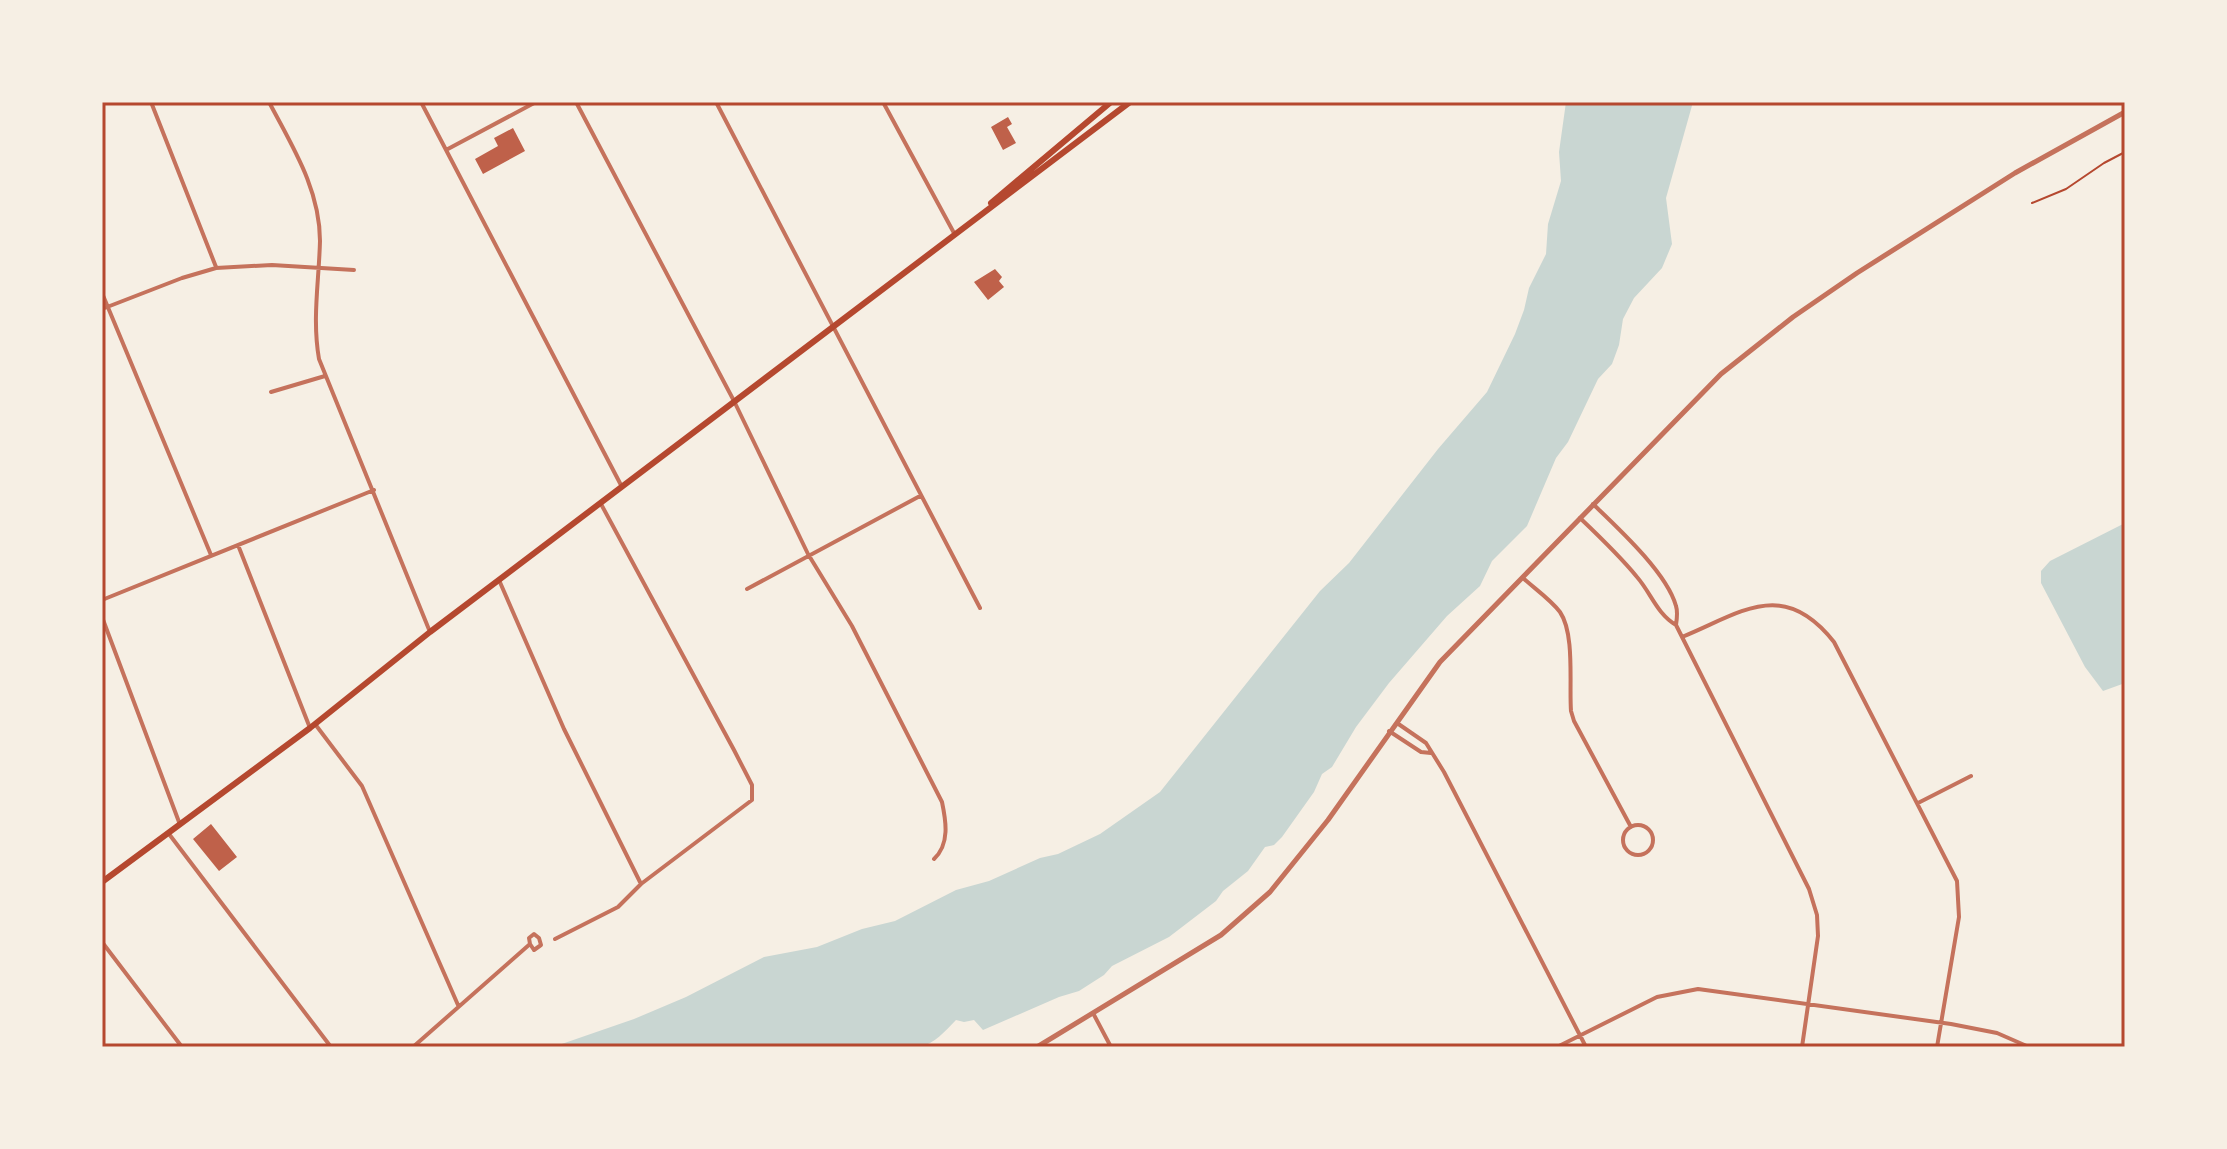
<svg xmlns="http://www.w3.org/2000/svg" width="2227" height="1149" viewBox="0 0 2227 1149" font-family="Signika,sans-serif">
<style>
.water{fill:#c9d6d2}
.building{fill:#bf614a}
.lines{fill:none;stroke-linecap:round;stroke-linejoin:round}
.path{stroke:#b5482f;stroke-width:2}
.minor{stroke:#c5725c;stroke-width:4}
.tertiary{stroke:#c5725c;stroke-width:5}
.primary{stroke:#b5482f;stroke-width:6}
.neatline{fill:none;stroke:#b5482f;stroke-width:3}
</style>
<rect width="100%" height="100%" fill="#f6efe4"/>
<path class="water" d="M1566 102H1693L1666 198 1672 244 1662 268 1634 298 1623 319 1619 345 1612 364 1598 379 1568 442 1556 458 1527 526 1492 561 1480 586 1447 616 1389 683 1356 727 1332 767 1322 774 1314 792 1282 837 1274 845 1265 847 1248 871 1223 891 1216 901 1169 937 1112 966 1104 975 1079 991 1059 997 983 1030 974 1020 964 1022 956 1020C945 1031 935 1044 919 1047 912 1048 907 1045 900 1047H553L634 1019 686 997 764 957 817 947 862 929 895 921 956 890 989 881 1040 858 1058 854 1100 834 1160 792 1320 591 1349 563 1438 449 1487 392 1515 334 1524 310 1529 288 1546 254 1548 224 1561 181 1559 152Z
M2125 523V683L2103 691 2085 667 2041 583V571L2050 561Z"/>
<path class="building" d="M1008 117 1012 124 1007 127 1016 143 1003 150 991 127Z
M513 128 525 151 483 174 475 159 498 146 494 138Z
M995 269 1002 277 999 281 1004 287 988 300 974 282Z
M211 824 237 857 219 871 193 839Z"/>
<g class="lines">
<path class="path" d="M2032 203 2066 189 2104 163 2125 152"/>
<path class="minor" d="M151 102 216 267
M269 102C292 146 320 189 320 241 319 281 312 319 319 359L430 632
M421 102 622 487
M576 102 734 401 808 554 852 626 942 802C946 821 950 844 934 859
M716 102 980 608
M883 102 954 233
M446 150 536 102
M102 293 211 555
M102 309 182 278 216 268 272 265 354 270
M271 392 325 376
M1593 504C1618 528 1667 573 1676 606 1678 612 1677 618 1676 625
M1580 518C1600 537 1620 556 1637 577 1651 593 1657 614 1676 625L1809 889 1817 915 1818 936 1802 1047
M238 545 310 728
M1523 578C1535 589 1550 599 1560 612 1575 634 1569 684 1571 711L1574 721 1631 827
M499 580 564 729 641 884
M747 589 920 496
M102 600 374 490
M102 617 179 822
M1682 637C1741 613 1783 577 1834 642L1957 881 1959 917 1937 1047
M1397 723 1426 743 1444 772 1586 1047
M315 724 362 786 458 1005
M1389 731 1421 752 1431 753
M1918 803 1971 776
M1623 840a15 15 0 1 1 30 0a15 15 0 1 1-30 0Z
M169 834 331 1047
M555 939 618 907 641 884 752 800V785L734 750 601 504
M102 942 182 1047
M1093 1013 1111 1047
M413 1047 530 944 529 938 534 934 539 938 541 945 534 950 530 944
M1557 1047 1657 997 1698 989 1951 1024 1997 1033 2029 1047"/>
<path class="tertiary" d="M1037 1047 1221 935 1270 892 1328 820 1440 662 1721 374 1793 317 1857 273 2015 173 2125 112"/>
<path class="primary" d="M991 203 1111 102
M102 882 310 728 430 632 1130 102"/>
</g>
<rect width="2227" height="1149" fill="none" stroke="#f6efe4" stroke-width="208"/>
<rect x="104" y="104" width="2019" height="941" class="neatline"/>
</svg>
